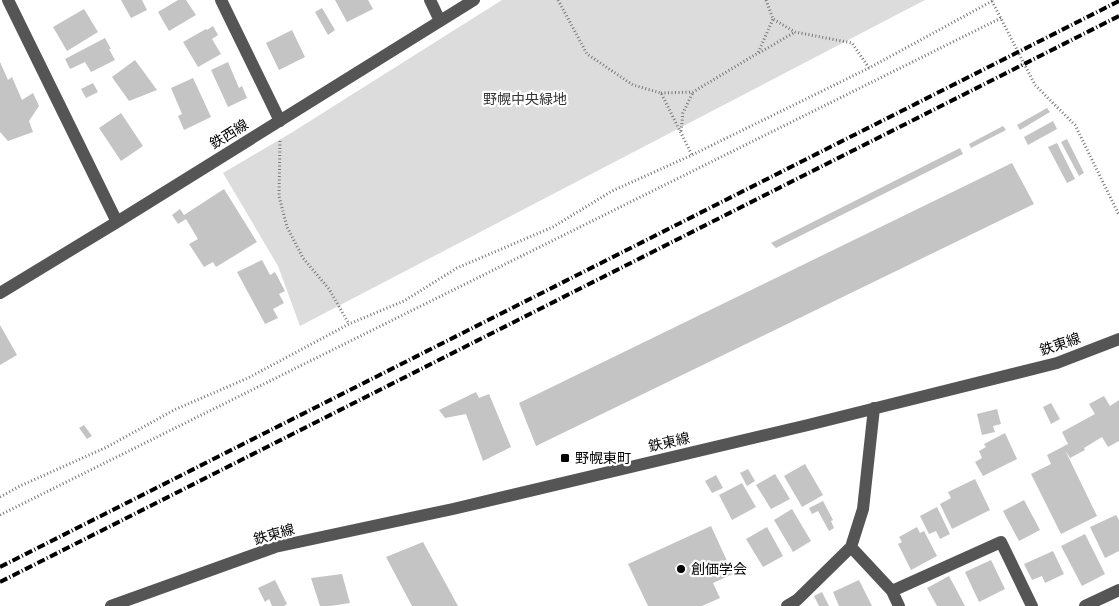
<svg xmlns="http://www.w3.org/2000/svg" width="1119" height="606" viewBox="0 0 1119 606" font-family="'DejaVu Sans','Noto Sans JP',sans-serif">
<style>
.green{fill:#dcdcdc}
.building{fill:#c4c4c4}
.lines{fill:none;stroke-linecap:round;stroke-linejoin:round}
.path{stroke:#777;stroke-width:3;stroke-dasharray:1 2.5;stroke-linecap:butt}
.minor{stroke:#555;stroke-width:12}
.rail{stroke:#000;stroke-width:4;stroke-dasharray:8 2.5 1 2.5;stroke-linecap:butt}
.poi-dot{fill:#000;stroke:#fff;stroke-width:2}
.labels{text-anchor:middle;stroke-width:4.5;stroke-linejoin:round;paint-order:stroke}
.park-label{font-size:14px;fill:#333;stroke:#fff}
.street-label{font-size:14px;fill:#000;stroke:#fff}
.poi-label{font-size:14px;fill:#000;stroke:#fff;text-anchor:start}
</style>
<rect width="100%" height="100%" fill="#fff"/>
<path class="green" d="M502 0H925L300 326 278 266 223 173 291 133Z"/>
<path class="building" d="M121 0H142L147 10 131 18Z
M178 0H186L196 15 169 31 158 12Z
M335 0H368L373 9 347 22Z
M322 8 335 30 328 35 315 12Z
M84 9 98 32 67 51 53 27Z
M213 26 218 35 212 39 221 54 198 67 183 42 206 29 207 30Z
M292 30 305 57 279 70 266 43Z
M105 38 111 49H109L115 60 91 72 85 62 70 69 65 59Z
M135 60 157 90 129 101 112 77Z
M0 62 8 80 12 77 22 100 33 93 39 106 29 121 33 132 8 141 0 132Z
M228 62 239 88 242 86 247 98 228 107 211 70Z
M193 78 211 117 184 130 178 116 182 114 171 88Z
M93 83 98 92 86 98 81 89Z
M1047 108 1050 112 1020 130 1017 125Z
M121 113 143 146 121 161 99 128Z
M1053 121 1057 129 1028 145 1024 137Z
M1003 126 1006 130 971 148 969 144Z
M1067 139 1084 173 1079 176 1061 142Z
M1057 143 1075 179 1067 183 1048 147Z
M960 148 963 154 776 248 771 243Z
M1012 163 1034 204 536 446 519 403Z
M224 189 257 242 216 267 213 262 204 267 189 244 198 239 186 219 178 224 172 215 180 209 184 215Z
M262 260 270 275 275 272 285 291 279 294 284 303 273 309 278 318 265 324 237 272Z
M0 325 17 355 0 365Z
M476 392 479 398 489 394 511 447 483 461 466 414 445 418 439 410Z
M1104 396 1110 406 1119 400V441L1108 447 1102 437 1084 448 1085 450 1070 458 1065 450 1097 516 1061 534 1031 474 1051 464 1047 455 1068 444 1062 432 1095 414 1089 404Z
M1051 403 1060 419 1051 424 1043 407Z
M997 409 1001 424 993 426 995 432 982 435 977 414Z
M84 425 92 436 87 439 79 428Z
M1005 433 1017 459 983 476 975 462 982 458 979 451 986 447 984 444Z
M805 464 823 495 802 507 784 476Z
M748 469 755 481 747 486 740 473Z
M775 474 790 499 771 509 756 485Z
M716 475 723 488 712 493 705 481Z
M975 479 990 510 952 529 940 504 951 498 948 492Z
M742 483 756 507 732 520 719 495Z
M1024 500 1040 530 1019 541 1003 511Z
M823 501 833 520 831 521 834 528 829 531 818 511 812 514 809 508Z
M937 507 950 534 940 539 936 531 929 534 920 516Z
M792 509 811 541 793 552 774 520Z
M1116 515 1119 520V551L1105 558 1090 527Z
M711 526 733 574 713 583 720 598 702 606H648L628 564Z
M767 527 783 556 763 567 746 539Z
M917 527 920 533 924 531 937 556 911 570 898 544 902 542 899 537Z
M1085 534 1105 574 1082 586 1061 546Z
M423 542 458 606H412L386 557Z
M1053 551 1064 574 1045 583 1042 576 1032 580 1024 564Z
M991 560 1005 589 979 602 965 572Z
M342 574 350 603 330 606H320L311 578Z
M949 576 965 606H937L927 588Z
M275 580 287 604 284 606H272L269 599 265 602 258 588Z
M859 580 872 606H839L833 592Z
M822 592 829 606H819L814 596Z"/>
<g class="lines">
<path class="path" d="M558 0 587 54 633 85 661 93 692 155
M766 0 773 19 795 32 852 43 869 68
M992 1 1035 85 1075 125 1119 215
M759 53 795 32
M661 93 693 92 758 53 773 19
M681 131 683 113 693 92
M280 141 279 196 287 227 303 258 329 289 349 324
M0 497 20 486 107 447 174 410 248 378 349 324 404 301 457 268 553 227 612 191 692 155 869 68 994 0
M0 515 1001 18"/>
<path class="minor" d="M8 0 117 222
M221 0 280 121
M430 0 440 21
M0 293 117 222 474 0
M851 547 892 591 899 606
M892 591 1001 542 1032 606
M111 606 275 547 453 509 808 425 1057 363 1119 339
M787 606 797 600 851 547 863 509 874 408
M1085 606 1119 590"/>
<path class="rail" d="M0 567 1119 1
M0 582 1119 16"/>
</g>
<g class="poi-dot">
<rect x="560" y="453" width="10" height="10" rx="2.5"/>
<circle cx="681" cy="569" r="5"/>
</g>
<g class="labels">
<g class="park-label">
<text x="525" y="104">野幌中央緑地</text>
</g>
<g class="street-label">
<text transform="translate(229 134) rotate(-32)" y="5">鉄西線</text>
<text transform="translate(1060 344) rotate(-19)" y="5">鉄東線</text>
<text transform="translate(669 442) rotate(-13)" y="5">鉄東線</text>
<text transform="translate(274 534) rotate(-16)" y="5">鉄東線</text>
</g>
<g class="poi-label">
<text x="575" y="463">野幌東町</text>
<text x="691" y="574">創価学会</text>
</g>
</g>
</svg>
